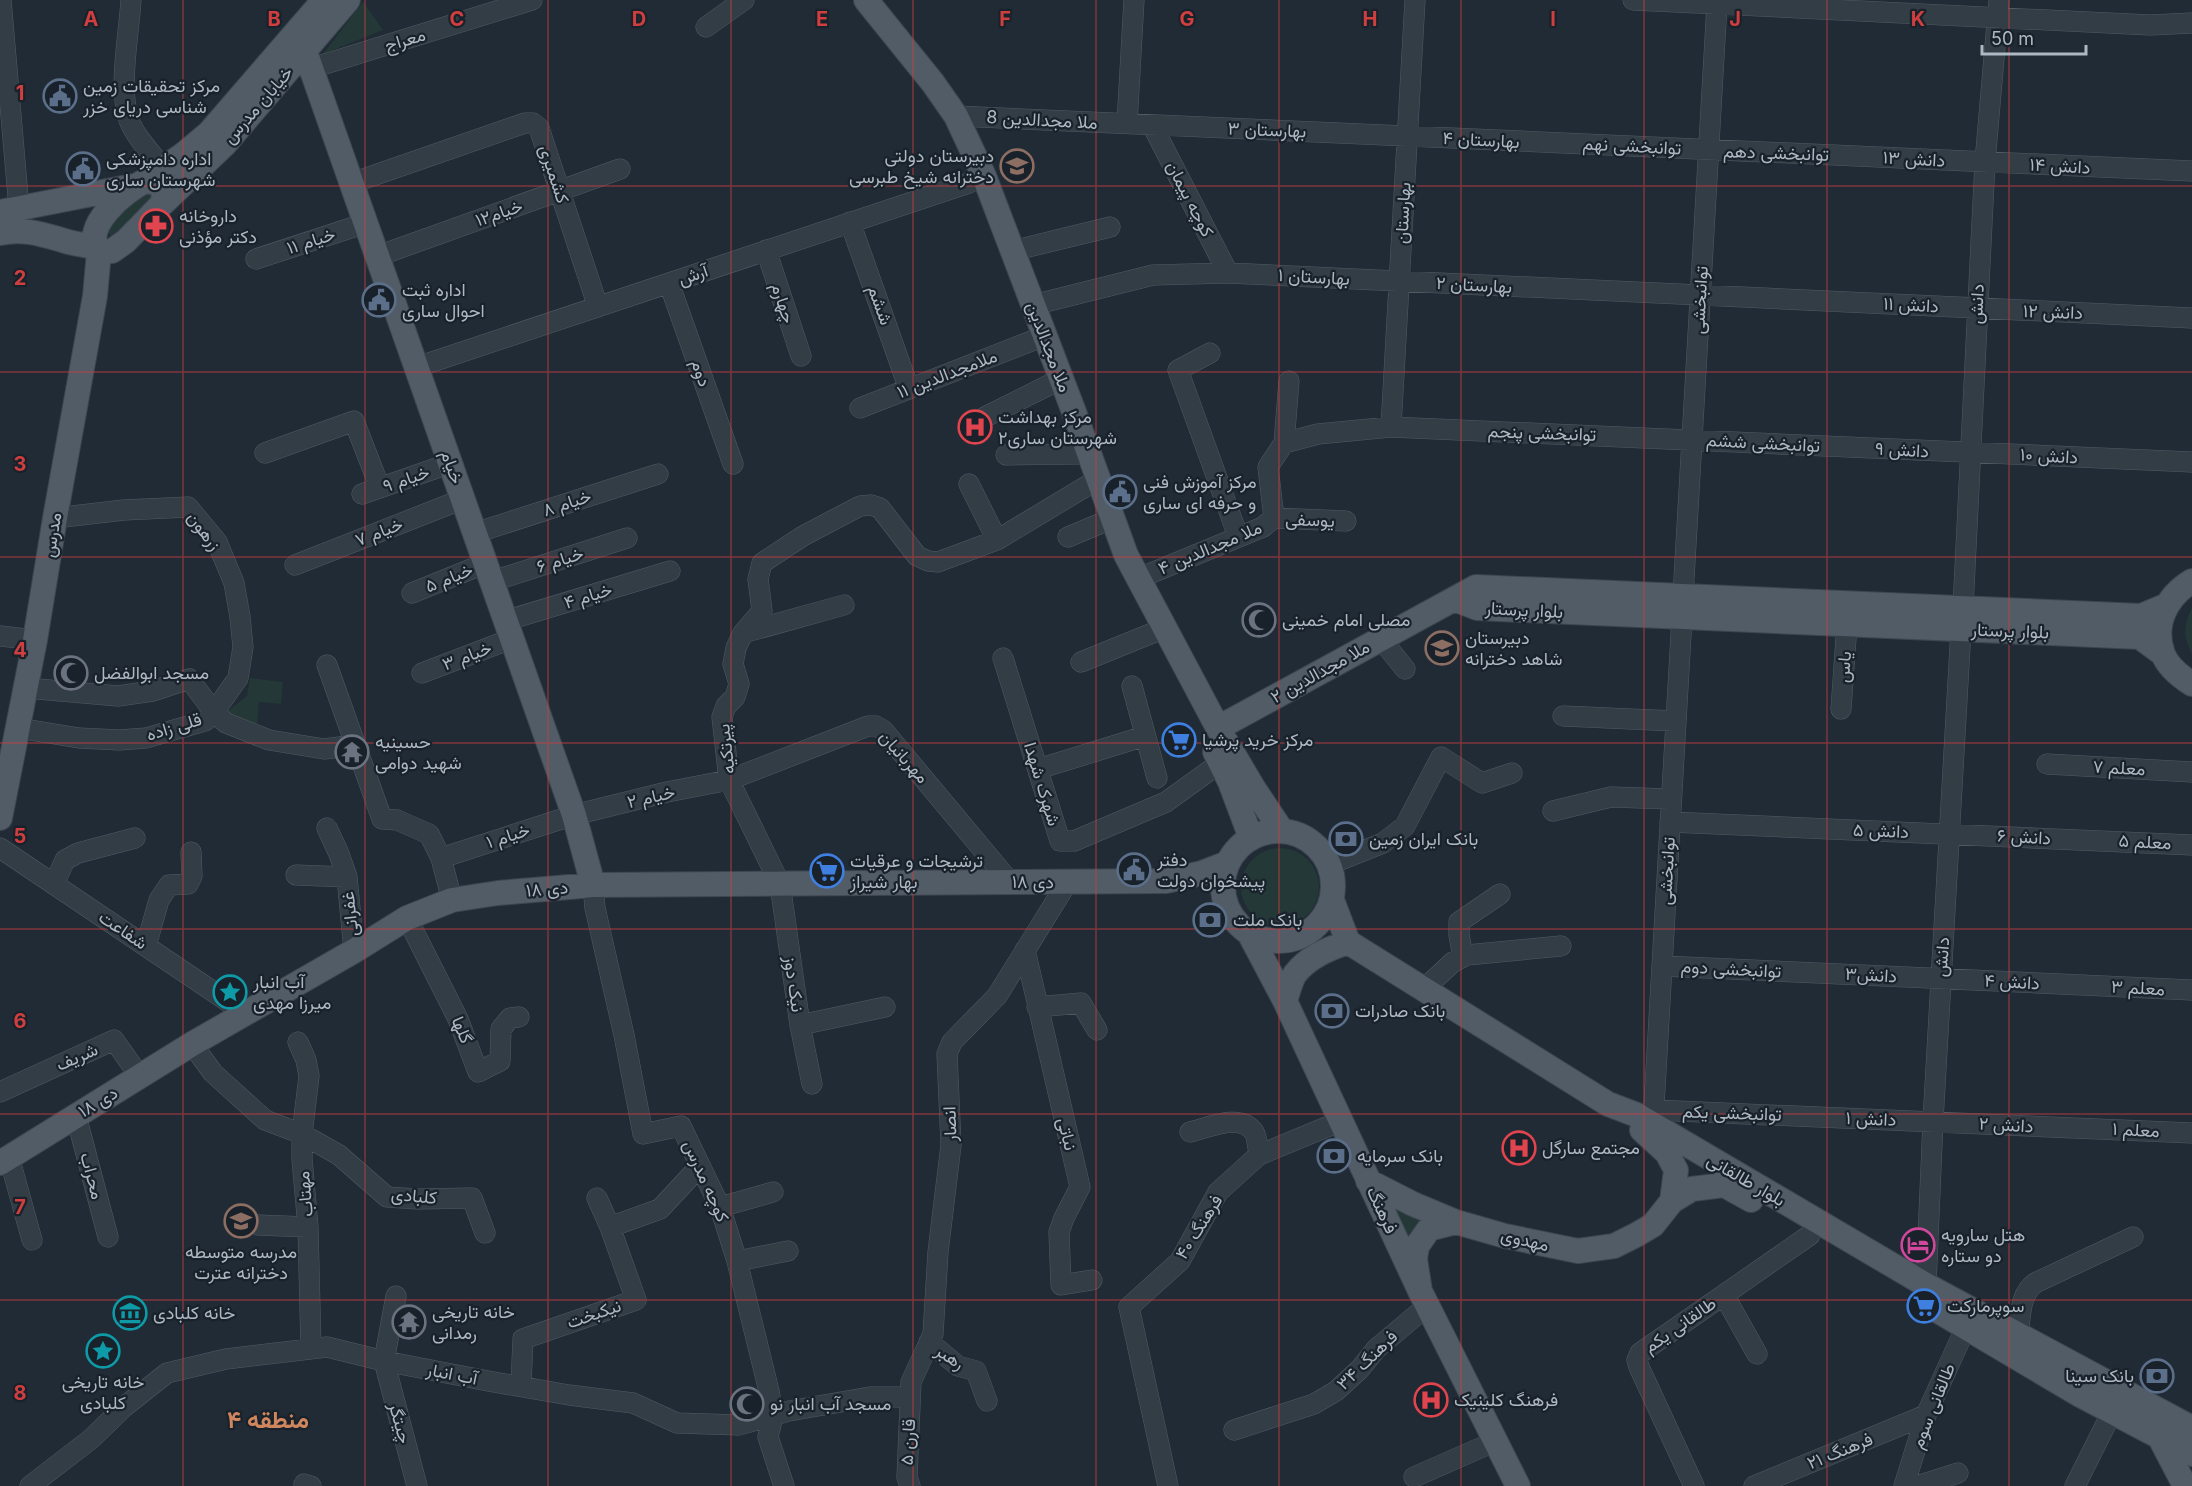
<svg xmlns="http://www.w3.org/2000/svg" width="2192" height="1486" viewBox="0 0 2192 1486" font-family="Inter,Vazirmatn,sans-serif">
<style>
.green{fill:#233837}
.lines{fill:none;stroke-linecap:round;stroke-linejoin:round}
.minor-casing{stroke:#515b64;stroke-width:21}
.major-casing{stroke:#3d4650;stroke-width:26}
.minor{stroke:#333d46;stroke-width:20}
.major{stroke:#515c66;stroke-width:24}
.grid{fill:none;stroke:#d03e3f;stroke-width:1.5;stroke-opacity:0.55}
.labels{text-anchor:middle;stroke-width:4.5;stroke-linejoin:round;paint-order:stroke}
.street-label{font-size:18px;fill:#adb8c3;stroke:#19222a}
.poi-label{font-size:18px;fill:#adb8c3;stroke:#19222a;text-anchor:start}
.district-label{font-size:24px;font-weight:bold;fill:#cf855d;stroke:#19222a}
.grid-label{font-size:20px;text-anchor:middle;font-weight:bold;fill:#d03e3f;stroke:#19222a;stroke-width:4.5;stroke-linejoin:round;paint-order:stroke}
</style>
<rect width="100%" height="100%" fill="#202b35"/>
<path class="green" d="M363 2 383 30 323 54Z
M142 191 162 193 111 238 107 229Z
M2192 608V654C2183 637 2183 625 2192 608Z
M250 678 283 682 281 704 259 702 257 724 227 720 224 714 247 696Z
M1241 887a39 39 0 1 1 78 0a39 39 0 1 1-78 0Z
M1378 1191 1442 1221 1409 1257Z"/>
<g class="lines">
<g class="minor-casing">
<path id="minor" d="M1 0 19 208
M131 0C129 34 118 89 129 120 136 138 152 154 164 169
M1633 0 2150 25 2192 23
M706 27 744 0
M312 68 532 0
M956 116 2192 171
M1127 124 1134 0
M1152 125 1228 273
M352 183 525 123H533L539 128 598 307
M850 222 909 389
M766 250 801 356
M1012 251 1110 227
M378 256 620 169
M256 259 366 223
M669 283 733 464
M1033 305 1153 275 1228 273 2192 318
M1210 353 1178 370 1238 536
M417 367 969 183
M860 408 1034 340
M985 417 1051 384
M1391 427 1415 0
M1284 443 1289 381
M265 453 354 421 380 488
M1006 455 1078 454
M969 484 997 540
M362 494 451 463
M1274 518 1346 521
M475 533 658 474
M1068 537 1104 522
M295 565 463 499
M1137 579 1263 527 1274 518 1268 467 1284 443 1318 434 1391 427 2192 462
M493 581 627 538
M412 593 486 563
M1683 596 1717 4
M1963 608 1985 162 1999 0
M505 621 670 571
M743 633 844 605
M0 636 35 640
M1381 639 1405 669
M1003 658 1060 841H1074L1166 802 1220 763
M1081 662 1155 632
M327 665 382 819 397 820 429 834 441 858 452 900
M422 673 511 639
M1132 686 1157 778
M26 688 118 696 153 691 189 679 214 712 226 723 269 740 324 749 356 745
M1841 709 1847 624
M1563 716 1676 721
M18 728 79 738 119 740 146 738 205 721 214 712 238 678 243 647 240 617 234 583 217 542 188 507 124 510 55 518
M2047 764 2192 772
M1038 769 1145 736
M1553 811 1611 797 1671 799
M1670 822 2192 845
M0 848 245 1013
M441 858 574 815 667 792 729 780 868 726H876L883 730 1010 882
M1328 865 1383 843 1405 826 1441 757 1482 783 1512 773
M296 875 347 877 339 854 327 828
M347 877 354 951
M54 884 65 860 78 853 135 838
M593 885 595 908 624 1035 643 1134 681 1126 720 1207 737 1261 769 1391 773 1416 768 1437 784 1486
M407 918 458 1019 478 1072 500 1061 501 1029 510 1018 519 1017
M146 946 159 900 169 885 188 884 192 876 191 852
M1025 950 1080 1187 1064 1218 1059 1232 1061 1285 1092 1280
M1463 957 1459 935V922L1500 894
M1662 966 2192 990
M1424 989 1453 962 1467 955 1561 946
M1037 1007 1081 1003 1097 1030
M800 1025 885 1007
M298 1042 306 1060 309 1076 302 1134V1159L308 1227 311 1349
M192 1044 213 1073 265 1120 302 1134 339 1155 387 1197 418 1199 472 1198 485 1233
M812 1084 800 1025 780 884 729 780 722 717 726 706 735 697 739 684 733 664 736 648 743 633 762 611 758 579 762 563 803 536 860 506 871 505 880 508 917 556 928 561 938 562 997 540 1090 484
M0 1092 114 1040 140 1077
M1654 1110 2192 1133
M76 1116 108 1237
M1653 1123 1682 617
M1190 1132C1208 1128 1240 1112 1254 1132 1257 1137 1258 1148 1259 1155
M9 1157 32 1240
M720 1207 773 1192
M258 1225 308 1227
M610 1227 660 1209 700 1166
M737 1261 788 1251
M1926 1285 1933 1121 1961 629
M1724 1295 1757 1354
M396 1296 384 1361 417 1486
M2018 1336C2021 1317 2019 1295 2035 1283L2133 1237
M929 1342 958 1366 976 1371 987 1401
M521 1386 523 1339 636 1300 610 1227 597 1198
M1234 1430 1314 1404 1336 1391 1360 1369 1376 1349 1427 1306
M1414 1477 1496 1441
M304 1484 311 1486
M30 1486 91 1439 124 1407 167 1373 226 1359 327 1347 384 1361 488 1381 569 1395 633 1403 677 1423 739 1425 789 1411 870 1397H910
M910 1486 907 1477 911 1382 933 1334 938 1252 951 1145 947 1054 952 1042 997 996 1067 883
M1168 1486 1129 1307 1180 1261 1218 1192 1259 1155 1341 1121
M1694 1486 1639 1367 1637 1360 1640 1353 1810 1235
M1754 1486 1926 1415
M1904 1486 1926 1415 1966 1327
M1917 1486 1958 1473
M2075 1486 2112 1412"/>
</g>
<g class="major-casing">
<path id="major" d="M866 0 933 83 956 116 984 176 1074 412 1126 555 1218 728 1254 789 1282 831
M305 51 574 815 593 885
M145 181 184 154 209 133 324 0
M145 181 153 182 161 186 164 195 162 204 126 241 112 251 99 252C80 227 125 191 145 181Z
M162 204 225 144 348 0
M0 212 133 186
M0 233C23 228 41 234 62 240 73 244 85 245 96 247
M2192 581C2167 596 2152 624 2163 654 2168 667 2181 677 2192 684
M1454 599 1477 608 2140 637 2163 654
M1218 728 1476 587 2141 616 2165 606
M1215 752 1230 782 1251 838
M0 818 35 640 55 518 95 296 99 252
M1223 886a55 55 0 1 1 110 0a55 55 0 1 1-110 0Z
M1332 900 1348 942 1608 1104 1637 1115 1926 1285 2192 1428
M1249 933 1285 1001 1420 1291 1518 1486
M1285 1001C1288 993 1290 982 1295 974 1308 957 1328 949 1348 942
M1642 1130 1667 1153 1676 1170 1672 1201
M0 1163 192 1044 354 951 407 918 452 900 498 893 593 885 1166 881 1202 873 1228 863
M1368 1181 1413 1204 1456 1222
M1420 1291 1415 1259 1417 1246 1429 1229 1456 1222 1505 1236 1578 1251 1614 1246 1636 1235 1653 1225 1672 1201 1692 1189 1724 1185 1751 1200
M1923 1302 2080 1395 2192 1454
M2160 1438 2185 1486"/>
</g>
<use href="#minor" class="minor"/>
<use href="#major" class="major"/>
</g>
<path class="grid" d="M183 0V1486M365 0V1486M548 0V1486M731 0V1486M913 0V1486M1096 0V1486M1279 0V1486M1461 0V1486M1644 0V1486M1827 0V1486M2009 0V1486M0 186H2192M0 372H2192M0 557H2192M0 743H2192M0 929H2192M0 1114H2192M0 1300H2192"/>
<defs>
<g id="civic-ring" transform="scale(1.725)"><circle r="9.5" fill="#19222a" stroke="#5c6f8a" stroke-width="1.5"/><path d="M-.6-6.5H3V-4.5H.6V-3L4-1V1h2V6H-6V1h2V-1L-.6-3ZM-1.2 2.5V6h2.4V2.5Z" fill="#5c6f8a"/></g>
<g id="school-ring" transform="scale(1.725)"><circle r="9.5" fill="#19222a" stroke="#8d6e63" stroke-width="1.5"/><path d="M0-5L7-2L0 1L-7-2ZM-4 1L0 2.5L4 1V4Q0 6-4 4Z" fill="#8d6e63"/></g>
<g id="pharmacy-ring" transform="scale(1.725)"><circle r="9.5" fill="#19222a" stroke="#e0444e" stroke-width="1.5"/><path d="M-2-6h4v4h4v4h-4v4h-4v-4h-4v-4h4Z" fill="#e0444e"/></g>
<g id="hospital-ring" transform="scale(1.725)"><circle r="9.5" fill="#19222a" stroke="#e0444e" stroke-width="1.5"/><path d="M-5-5h3v3.5h4V-5h3V5h-3V1.5h-4V5h-3Z" fill="#e0444e"/></g>
<g id="mosque-ring" transform="scale(1.725)"><circle r="9.5" fill="#19222a" stroke="#6b7280" stroke-width="1.5"/><path d="M3.5-4.9A6 6 0 1 0 3.5 4.9A5 5 0 1 1 3.5-4.9Z" fill="#6b7280"/></g>
<g id="supermarket-ring" transform="scale(1.725)"><circle r="9.5" fill="#19222a" stroke="#3f7fe0" stroke-width="1.5"/><path d="M-6-5.5h2.5l.6 2H6L4.5 2H-2.5L-4.4-4H-6ZM-1.5 3.2a1.3 1.3 0 1 0 .1 0ZM3 3.2a1.3 1.3 0 1 0 .1 0Z" fill="#3f7fe0"/></g>
<g id="temple-ring" transform="scale(1.725)"><circle r="9.5" fill="#19222a" stroke="#6b7280" stroke-width="1.5"/><path d="M0-6L5-2H3V0L6.5 2.5H4V6H1.5V3h-3V6H-4V2.5H-6.5L-3 0V-2H-5Z" fill="#6b7280"/></g>
<g id="bank-ring" transform="scale(1.725)"><circle r="9.5" fill="#19222a" stroke="#5c6f8a" stroke-width="1.5"/><path d="M-6-4H6V4H-6ZM0-2.3a2.3 2.3 0 1 0 0 4.6a2.3 2.3 0 1 0 0-4.6Z" fill="#5c6f8a"/></g>
<g id="sight-ring" transform="scale(1.725)"><circle r="9.5" fill="#19222a" stroke="#0f9aa8" stroke-width="1.5"/><path d="M0-6L1.8-2.2L6-1.7L2.9 1.2L3.7 5.4L0 3.3L-3.7 5.4L-2.9 1.2L-6-1.7L-1.8-2.2Z" fill="#0f9aa8"/></g>
<g id="hotel-ring" transform="scale(1.725)"><circle r="9.5" fill="#19222a" stroke="#d1479c" stroke-width="1.5"/><path d="M-6-4.5h1.5V1H6V5H4.5V3h-9V5H-6ZM-4 0a1.8 1.8 0 1 1 3.6 0ZM.5 0V-2.5h3Q6-2.5 6 0Z" fill="#d1479c"/></g>
<g id="museum-ring" transform="scale(1.725)"><circle r="9.5" fill="#19222a" stroke="#0f9aa8" stroke-width="1.5"/><path d="M0-6L6-3V-2H-6V-3ZM-5-1h2V3h-2ZM-1-1h2V3h-2ZM3-1h2V3H3ZM-6 4H6V6H-6Z" fill="#0f9aa8"/></g>
</defs>
<g fill-rule="evenodd">
<use href="#civic-ring" x="60" y="96"/>
<use href="#school-ring" x="1017" y="166"/>
<use href="#civic-ring" x="83" y="169"/>
<use href="#pharmacy-ring" x="156" y="226"/>
<use href="#civic-ring" x="379" y="300"/>
<use href="#hospital-ring" x="975" y="427"/>
<use href="#civic-ring" x="1120" y="492"/>
<use href="#mosque-ring" x="1259" y="620"/>
<use href="#school-ring" x="1442" y="648"/>
<use href="#mosque-ring" x="71" y="673"/>
<use href="#supermarket-ring" x="1179" y="740"/>
<use href="#temple-ring" x="352" y="752"/>
<use href="#bank-ring" x="1346" y="839"/>
<use href="#civic-ring" x="1134" y="870"/>
<use href="#supermarket-ring" x="827" y="871"/>
<use href="#bank-ring" x="1210" y="920"/>
<use href="#sight-ring" x="230" y="992"/>
<use href="#bank-ring" x="1332" y="1011"/>
<use href="#hospital-ring" x="1519" y="1148"/>
<use href="#bank-ring" x="1334" y="1156"/>
<use href="#school-ring" x="241" y="1221"/>
<use href="#hotel-ring" x="1918" y="1245"/>
<use href="#supermarket-ring" x="1924" y="1306"/>
<use href="#museum-ring" x="130" y="1313"/>
<use href="#temple-ring" x="409" y="1322"/>
<use href="#sight-ring" x="103" y="1351"/>
<use href="#bank-ring" x="2157" y="1376"/>
<use href="#hospital-ring" x="1431" y="1400"/>
<use href="#mosque-ring" x="747" y="1404"/>
</g>
<g class="labels">
<g class="street-label">
<text transform="translate(405 40) rotate(-17)" y="6">معراج</text>
<text transform="translate(258 105) rotate(-49)" y="6">خیابان مدرس</text>
<text transform="translate(1042 120) rotate(3)" y="6">ملا مجدالدین 8</text>
<text transform="translate(1267 130) rotate(2)" y="6">بهارستان ٣</text>
<text transform="translate(1481 140) rotate(3)" y="6">بهارستان ۴</text>
<text transform="translate(1632 146) rotate(3)" y="6">توانبخشی نهم</text>
<text transform="translate(1776 153) rotate(2)" y="6">توانبخشی دهم</text>
<text transform="translate(1914 159) rotate(3)" y="6">دانش ۱۳</text>
<text transform="translate(2060 166) rotate(3)" y="6">دانش ۱۴</text>
<text transform="translate(554 174) rotate(72)" y="6">کشمیری</text>
<text transform="translate(1190 199) rotate(63)" y="6">کوچه پیمان</text>
<text transform="translate(499 213) rotate(-19)" y="6">خیام۱۲</text>
<text transform="translate(1403 213) rotate(-87)" y="6">بهارستان</text>
<text transform="translate(311 241) rotate(-18)" y="6">خیام ۱۱</text>
<text transform="translate(693 275) rotate(-19)" y="6">آرش</text>
<text transform="translate(1314 277) rotate(3)" y="6">بهارستان ١</text>
<text transform="translate(1474 285) rotate(3)" y="6">بهارستان ٢</text>
<text transform="translate(1700 300) rotate(-87)" y="6">توانبخشی</text>
<text transform="translate(783 303) rotate(72)" y="6">چهارم</text>
<text transform="translate(1977 304) rotate(-87)" y="6">دانش</text>
<text transform="translate(880 305) rotate(70)" y="6">ششم</text>
<text transform="translate(1911 305) rotate(3)" y="6">دانش ۱۱</text>
<text transform="translate(2053 312) rotate(2)" y="6">دانش ۱۲</text>
<text transform="translate(1049 347) rotate(69)" y="6">ملا مجدالدین</text>
<text transform="translate(701 373) rotate(71)" y="6">دوم</text>
<text transform="translate(947 374) rotate(-21)" y="6">ملامجدالدین ۱۱</text>
<text transform="translate(1542 433) rotate(2)" y="6">توانبخشی پنجم</text>
<text transform="translate(1763 443) rotate(3)" y="6">توانبخشی ششم</text>
<text transform="translate(1902 450) rotate(3)" y="6">دانش ۹</text>
<text transform="translate(2049 456) rotate(3)" y="6">دانش ۱۰</text>
<text transform="translate(452 467) rotate(70)" y="6">خیام</text>
<text transform="translate(406 479) rotate(-19)" y="6">خیام ۹</text>
<text transform="translate(567 503) rotate(-18)" y="6">خیام ۸</text>
<text transform="translate(1310 520) rotate(2)" y="6">یوسفی</text>
<text transform="translate(204 531) rotate(53)" y="6">زرهون</text>
<text transform="translate(379 532) rotate(-21)" y="6">خیام ۷</text>
<text transform="translate(52 535) rotate(-81)" y="6">مدرس</text>
<text transform="translate(1210 548) rotate(-23)" y="6">ملا مجدالدین ۴</text>
<text transform="translate(560 560) rotate(-18)" y="6">خیام ۶</text>
<text transform="translate(449 578) rotate(-22)" y="6">خیام ۵</text>
<text transform="translate(588 596) rotate(-17)" y="6">خیام ۴</text>
<text transform="translate(1524 610) rotate(3)" y="6">بلوار پرستار</text>
<text transform="translate(2010 631) rotate(2)" y="6">بلوار پرستار</text>
<text transform="translate(467 656) rotate(-21)" y="6">خیام ۳</text>
<text transform="translate(1844 667) rotate(-86)" y="6">یاس</text>
<text transform="translate(1320 672) rotate(-29)" y="6">ملا مجدالدین ٢</text>
<text transform="translate(174 727) rotate(-17)" y="6">قلی زاده</text>
<text transform="translate(726 749) rotate(-97)" y="6">پیرتکیه</text>
<text transform="translate(904 757) rotate(48)" y="6">مهربانیان</text>
<text transform="translate(2119 768) rotate(3)" y="6">معلم ٧</text>
<text transform="translate(1042 784) rotate(73)" y="6">شهرک شهدا</text>
<text transform="translate(651 797) rotate(-13)" y="6">خیام ۲</text>
<text transform="translate(1881 831) rotate(2)" y="6">دانش ۵</text>
<text transform="translate(508 836) rotate(-18)" y="6">خیام ۱</text>
<text transform="translate(2024 837) rotate(3)" y="6">دانش ۶</text>
<text transform="translate(2145 842) rotate(3)" y="6">معلم ۵</text>
<text transform="translate(1667 871) rotate(-87)" y="6">توانبخشی</text>
<text transform="translate(1033 882) rotate(1)" y="6">۱۸ دی</text>
<text transform="translate(547 889) rotate(-5)" y="6">۱۸ دی</text>
<text transform="translate(350 914) rotate(-96)" y="6">غفرانی</text>
<text transform="translate(123 930) rotate(34)" y="6">شفاعت</text>
<text transform="translate(1942 957) rotate(-86)" y="6">دانش</text>
<text transform="translate(1731 969) rotate(3)" y="6">توانبخشی دوم</text>
<text transform="translate(1871 975) rotate(3)" y="6">دانش٣</text>
<text transform="translate(2012 982) rotate(3)" y="6">دانش ۴</text>
<text transform="translate(794 984) rotate(82)" y="6">نیک دوز</text>
<text transform="translate(2138 988) rotate(3)" y="6">معلم ۳</text>
<text transform="translate(462 1030) rotate(67)" y="6">گلها</text>
<text transform="translate(77 1057) rotate(-24)" y="6">شریف</text>
<text transform="translate(98 1102) rotate(-31)" y="6">۱۸ دی</text>
<text transform="translate(1732 1113) rotate(2)" y="6">توانبخشی یکم</text>
<text transform="translate(1871 1119) rotate(2)" y="6">دانش ١</text>
<text transform="translate(950 1124) rotate(-92)" y="6">انصار</text>
<text transform="translate(2006 1125) rotate(3)" y="6">دانش ٢</text>
<text transform="translate(2136 1130) rotate(3)" y="6">معلم ١</text>
<text transform="translate(1067 1134) rotate(76)" y="6">نباتی</text>
<text transform="translate(92 1176) rotate(75)" y="6">محراب</text>
<text transform="translate(1746 1180) rotate(30)" y="6">بلوار طالقانی</text>
<text transform="translate(706 1181) rotate(66)" y="6">کوچه مدرس</text>
<text transform="translate(305 1194) rotate(-95)" y="6">مهتاب</text>
<text transform="translate(414 1196) rotate(5)" y="6">کلبادی</text>
<text transform="translate(1382 1210) rotate(65)" y="6">فرهنگ</text>
<text transform="translate(1199 1227) rotate(-58)" y="6">فرهنگ ۴۰</text>
<text transform="translate(1525 1240) rotate(13)" y="6">مهدوی</text>
<text transform="translate(594 1314) rotate(-19)" y="6">نیکبخت</text>
<text transform="translate(1680 1325) rotate(-35)" y="6">طالقانی یکم</text>
<text transform="translate(950 1357) rotate(34)" y="6">رهبر</text>
<text transform="translate(1367 1360) rotate(-44)" y="6">فرهنگ ۳۴</text>
<text transform="translate(452 1374) rotate(11)" y="6">آب انبار</text>
<text transform="translate(1933 1406) rotate(-68)" y="6">طالقانی سوم</text>
<text transform="translate(400 1423) rotate(75)" y="6">چیتگر</text>
<text transform="translate(908 1442) rotate(-87)" y="6">قارن ۵</text>
<text transform="translate(1840 1451) rotate(-22)" y="6">فرهنگ ۲۱</text>
</g>
<g class="poi-label">
<text x="83" y="92">مرکز تحقیقات زمین<tspan x="83" dy="21">شناسی دریای خزر</tspan></text>
<text x="994" y="162" text-anchor="end">دبیرستان دولتی<tspan x="994" dy="21">دخترانه شیخ طبرسی</tspan></text>
<text x="106" y="165">اداره دامپزشکی<tspan x="106" dy="21">شهرستان ساری</tspan></text>
<text x="179" y="222">داروخانه<tspan x="179" dy="21">دکتر مؤذنی</tspan></text>
<text x="402" y="296">اداره ثبت<tspan x="402" dy="21">احوال ساری</tspan></text>
<text x="998" y="423">مرکز بهداشت<tspan x="998" dy="21">شهرستان ساری٢</tspan></text>
<text x="1143" y="488">مرکز آموزش فنی<tspan x="1143" dy="21">و حرفه ای ساری</tspan></text>
<text x="1282" y="626">مصلی امام خمینی</text>
<text x="1465" y="644">دبیرستان<tspan x="1465" dy="21">شاهد دخترانه</tspan></text>
<text x="94" y="679">مسجد ابوالفضل</text>
<text x="1202" y="746">مرکز خرید پرشیا</text>
<text x="375" y="748">حسینیه<tspan x="375" dy="21">شهید دوامی</tspan></text>
<text x="1369" y="845">بانک ایران زمین</text>
<text x="1157" y="866">دفتر<tspan x="1157" dy="21">پیشخوان دولت</tspan></text>
<text x="850" y="867">ترشیجات و عرقیات<tspan x="850" dy="21">بهار شیراز</tspan></text>
<text x="1233" y="926">بانک ملت</text>
<text x="253" y="988">آب انبار<tspan x="253" dy="21">میرزا مهدی</tspan></text>
<text x="1355" y="1017">بانک صادرات</text>
<text x="1542" y="1154">مجتمع سارگل</text>
<text x="1357" y="1162">بانک سرمایه</text>
<text x="1941" y="1241">هتل سارویه<tspan x="1941" dy="21">دو ستاره</tspan></text>
<text x="241" y="1258" text-anchor="middle">مدرسه متوسطه<tspan x="241" dy="21">دخترانه عترت</tspan></text>
<text x="1947" y="1312">سوپرمارکت</text>
<text x="432" y="1318">خانه تاریخی<tspan x="432" dy="21">رمدانی</tspan></text>
<text x="153" y="1319">خانه کلبادی</text>
<text x="2134" y="1382" text-anchor="end">بانک سینا</text>
<text x="103" y="1388" text-anchor="middle">خانه تاریخی<tspan x="103" dy="21">کلبادی</tspan></text>
<text x="1454" y="1406">فرهنگ کلینیک</text>
<text x="770" y="1410">مسجد آب انبار نو</text>
</g>
<g class="district-label">
<text x="268" y="1428">منطقه ۴</text>
</g>
</g>
<g class="grid-label">
<text x="91" y="26">A</text>
<text x="274" y="26">B</text>
<text x="457" y="26">C</text>
<text x="639" y="26">D</text>
<text x="822" y="26">E</text>
<text x="1005" y="26">F</text>
<text x="1187" y="26">G</text>
<text x="1370" y="26">H</text>
<text x="1553" y="26">I</text>
<text x="1735" y="26">J</text>
<text x="1918" y="26">K</text>
<text x="20" y="100">1</text>
<text x="20" y="285">2</text>
<text x="20" y="471">3</text>
<text x="20" y="657">4</text>
<text x="20" y="843">5</text>
<text x="20" y="1028">6</text>
<text x="20" y="1214">7</text>
<text x="20" y="1400">8</text>
</g>
<path d="M1982 45v9h104v-9" fill="none" stroke="#adb8c3" stroke-width="3"/>
<text x="1991" y="45" font-size="18" fill="#adb8c3" stroke="#19222a" stroke-width="4.5" paint-order="stroke">50 m</text>
</svg>
